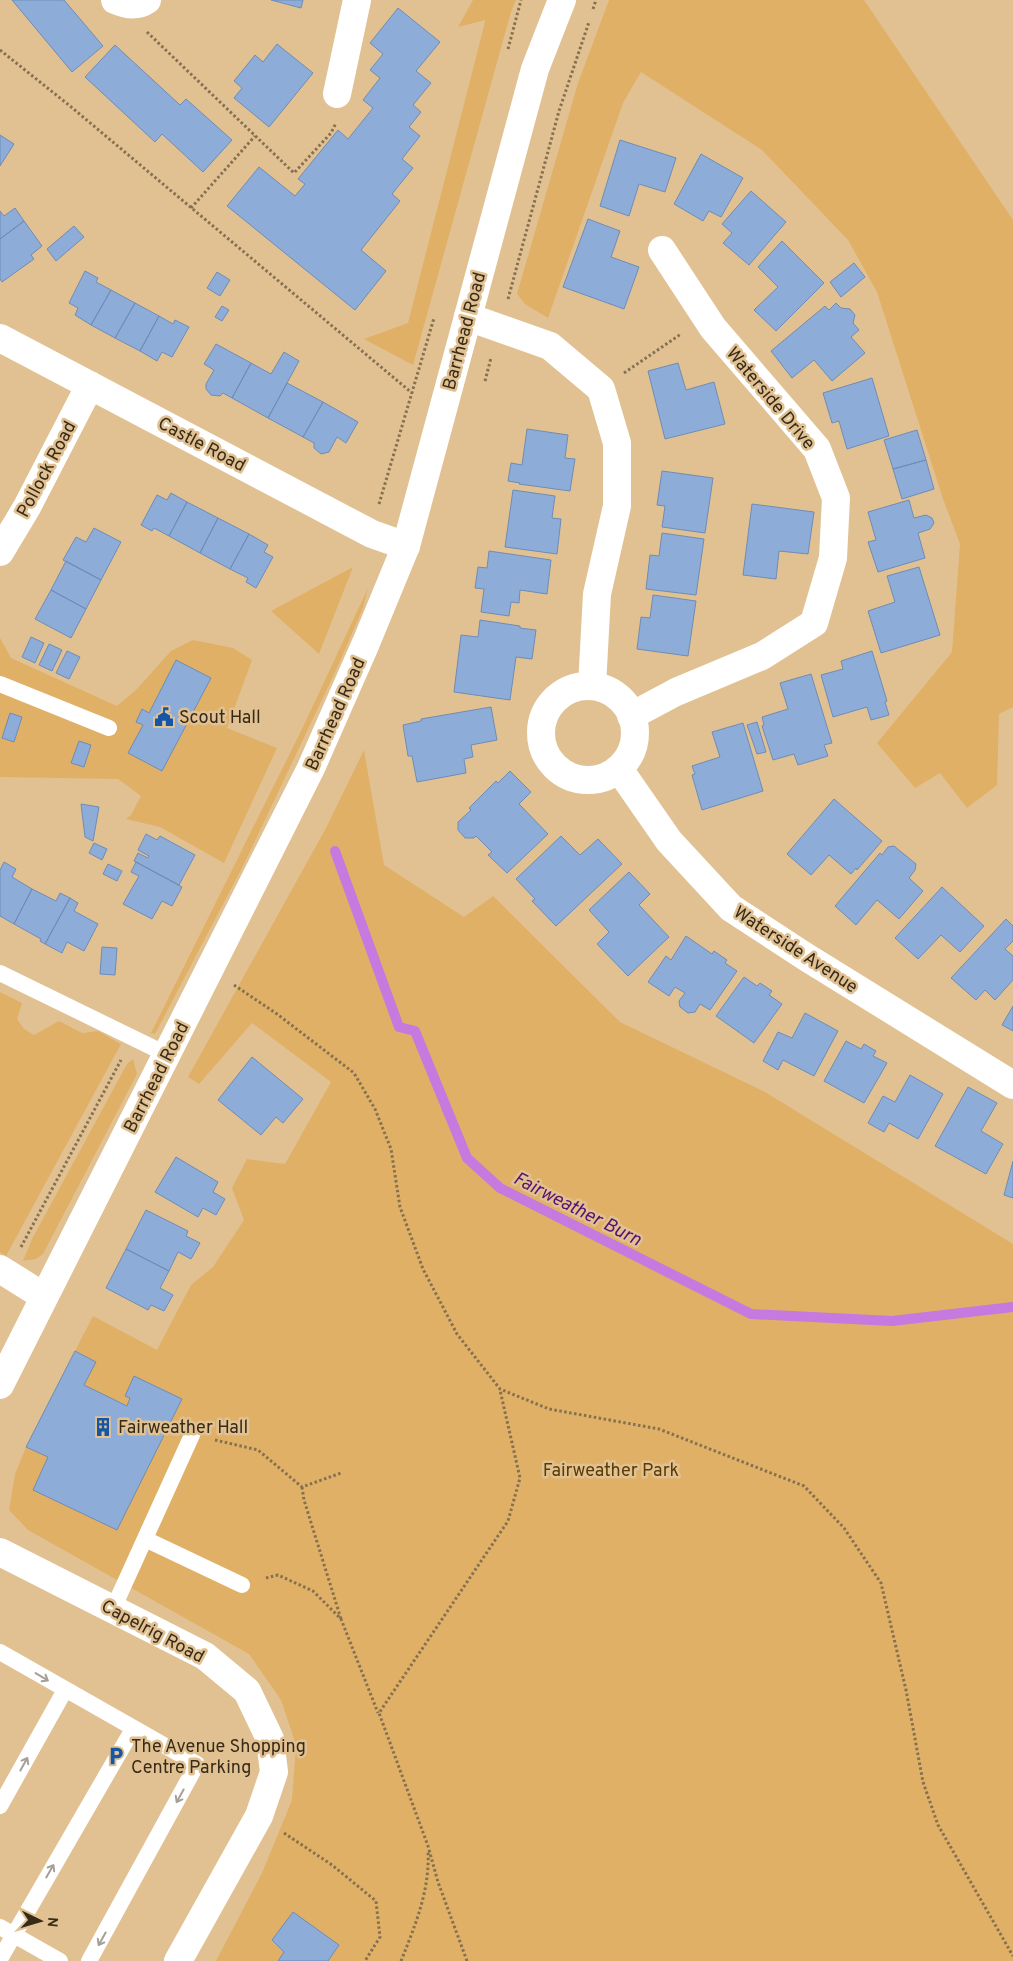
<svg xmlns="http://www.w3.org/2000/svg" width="1013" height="1961" viewBox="0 0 1013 1961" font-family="Overpass,sans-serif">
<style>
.green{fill:#e0b066}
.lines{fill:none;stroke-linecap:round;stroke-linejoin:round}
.stream{stroke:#c47ade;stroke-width:10}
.building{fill:#8dacd8;stroke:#6e8cb6}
.path{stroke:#857050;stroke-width:3;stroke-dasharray:2.5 2.5;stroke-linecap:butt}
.service{stroke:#fff;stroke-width:16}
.minor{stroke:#fff;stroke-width:28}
.tertiary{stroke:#fff;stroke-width:28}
.oneway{stroke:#a5a097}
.labels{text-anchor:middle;stroke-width:5;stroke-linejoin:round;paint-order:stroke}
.street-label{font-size:18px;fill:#372b18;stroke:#e1c192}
.poi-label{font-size:18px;fill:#372b18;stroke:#e1c192;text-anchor:start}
.park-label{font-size:18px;fill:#583b05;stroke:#e1c192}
.water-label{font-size:19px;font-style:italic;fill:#59136f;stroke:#e1c192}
</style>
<rect width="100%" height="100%" fill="#e1c192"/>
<path class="green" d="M473 0H516L511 12 413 365 364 339 408 323 484 26 485 20 458 27Z
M609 0H864L1013 220V707L999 714 997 785 967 808 940 773 915 788 877 743 952 652 960 544 943 499 877 292 848 240 762 150 641 72 623 103 548 318 525 304 517 294 578 83Z
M353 567 319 654 271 611Z
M368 588 363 608 336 670 244 864 155 1034 151 1033 303 727Z
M0 638 11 658 117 706 137 689 171 651 193 640 233 648 252 660 227 728 277 748 224 863 160 827 126 819 131 815 141 796 118 779 0 777Z
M364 750 384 865 464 917 493 896 620 1022 765 1092 1013 1244V1961H216L262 1873 292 1800 296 1745 281 1700 249 1654 28 1530 9 1510 15 1474 26 1447 93 1316 157 1350 191 1285 213 1267 244 1220 232 1188 247 1159 285 1164 331 1082 252 1023 199 1084 188 1077 326 828Z
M0 992 22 1003 17 1019 24 1029 34 1035 59 1021 82 1033 98 1031 121 1044 6 1256 0 1252Z
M133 1059 137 1074 43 1254 36 1259 23 1261 32 1239 127 1064Z"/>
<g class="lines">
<path class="stream" d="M335 851 399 1027 415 1031 467 1158 500 1188 751 1314 892 1321 1013 1307"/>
</g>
<path class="building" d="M12 0H64L103 46 72 72Z
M271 0H303L301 8Z
M398 8 440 42 416 71 431 83 413 105 421 112 409 127 420 136 402 159 413 168 392 194 400 201 361 250 386 271 355 310 227 206 259 167 295 196 305 184 298 179 338 130 348 139 373 108 363 100 380 78 370 70 383 54 370 43Z
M277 44 313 73 269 127 234 98 242 88 234 81 255 55 263 62Z
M115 45 180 105 186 99 232 140 203 172 162 134 155 142 85 77Z
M0 135 14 144 0 166Z
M620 140 676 158 665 192 639 184 629 216 600 206Z
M701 154 743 178 721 217 709 211 703 221 674 204Z
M751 191 786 222 749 265 723 243 732 233 722 224Z
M15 208 24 221 0 239V211L4 216Z
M588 219 620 231 611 257 639 267 624 309 563 287Z
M24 221 42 246 31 255 34 259 2 282 0 279V239Z
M74 226 84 237 56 261 47 249Z
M782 241 824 283 776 331 754 310 778 287 758 267Z
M854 263 865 277 841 297 830 282Z
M85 271 98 278 96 282 111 290 91 325 75 315 78 308 69 303Z
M217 272 230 280 220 296 207 288Z
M111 290 135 303 115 338 91 325Z
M135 303 159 316 140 351 115 338Z
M836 303 841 308 850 309 855 315 853 323 859 330 851 337 865 353 832 381 814 360 792 378 771 351 825 306 829 310Z
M222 306 229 310 222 321 215 317Z
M159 316 173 324 175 320 189 327 172 357 162 352 157 361 140 351Z
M216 344 251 363 232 398 223 393 220 396 211 395 206 389V384L214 370 204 364Z
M284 352 299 361 268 418 232 398 251 363 271 374Z
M678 363 686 390 714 382 725 424 665 439 648 371Z
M872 378 889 436 847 449 839 421 832 423 823 393Z
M287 383 323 402 303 437 268 418Z
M323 402 358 422 346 443 337 437 329 452 321 454 314 448V443L303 437Z
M527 429 568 435 565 458 575 459 570 491 519 484 520 483 508 481 511 463 522 465Z
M917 430 926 460 893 469 884 440Z
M926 460 934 489 902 499 893 469Z
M662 471 713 478 705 533 662 527 665 506 657 505Z
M513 490 555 496 552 518 561 519 557 554 505 547Z
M171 493 187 502 169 536 154 528 152 531 141 525 157 495 167 500Z
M909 500 914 518 926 515 932 518 934 523 930 529 918 533 925 558 878 572 868 542 876 540 868 512Z
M187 502 218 518 200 553 169 536Z
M752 504 814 512 808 554 779 551 776 579 743 575Z
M218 518 249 534 230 569 200 553Z
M94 528 121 542 101 580 63 560 76 537 86 542Z
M662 533 704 539 696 595 646 589 650 555 659 556Z
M249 534 268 545 264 552 273 557 256 588 246 582 248 578 230 569Z
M489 551 551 560 547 594 520 590 519 603 511 602 509 616 481 612 484 589 475 588 478 567 487 568Z
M66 561 101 580 86 609 51 590Z
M919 567 940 635 881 653 868 611 895 602 887 576Z
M51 590 86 609 71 638 35 619Z
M653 595 696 601 688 656 637 649 641 617 650 618Z
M480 620 520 626V628L536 630 532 659 516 657 510 700 454 692 461 635 478 637Z
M31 637 44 643 35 663 22 657Z
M49 644 62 650 52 671 39 665Z
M67 651 80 657 69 679 56 673Z
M872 651 887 701 885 702 889 715 871 720 867 707 833 717 821 675 843 669 841 661Z
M176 660 211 678 162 771 128 753 143 725 136 722 142 709 149 713Z
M811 674 832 743 824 745 828 756 798 765 794 754 773 760 762 726 764 725 762 717 788 709 780 683Z
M491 707 497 740 471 745 473 757 464 759 466 773 417 782 412 756H408L403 725 421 721V719Z
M10 713 22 717 14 742 2 738Z
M757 722 766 752 757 754 747 725Z
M743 723 763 791 702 810 692 775 695 774 692 766 720 757 712 732Z
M79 741 91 745 84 767 71 763Z
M510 771 531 792 519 804 548 834 507 873 488 855 492 852 476 836 474 838H465L458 830V822L471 810 469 808 496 781 498 783Z
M834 799 882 841 857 870 856 868 851 874 829 855 811 875 787 854Z
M81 804 99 807 93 841 85 837Z
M146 834 157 840 160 836 195 855 179 885 134 861 138 853 148 858 149 856 138 850Z
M561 836 580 855 598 839 622 864 556 926 532 901 535 899 516 879Z
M94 843 107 849 102 860 89 853Z
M894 846 916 864 915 870 909 878 923 891 899 919 877 900 856 925 835 906 880 853 882 855 888 847Z
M4 862 16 869 12 877 32 889 14 924 0 916V870Z
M136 862 182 887 172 906 162 901 152 919 123 904 139 876 131 872Z
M108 864 122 871 117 881 103 874Z
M629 872 650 894 639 905 669 937 628 976 597 944 609 932 589 910Z
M942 887 984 926 960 952 941 935 918 959 895 938Z
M32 889 56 901 60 893 70 898 45 944 40 941 41 939 14 924Z
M70 898 78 903 74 911 98 924 84 951 67 942 62 953 45 944Z
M1006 919 1013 926V941L1005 949 1013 956V980L995 1000 985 990 976 1000 951 978Z
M686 936 712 954 714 951 727 960 725 963 737 971 710 1010 700 1004 695 1012 688 1013 680 1007 679 1001 685 993 675 987 669 996 648 982 666 956 671 960Z
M102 947 117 948 115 975 100 974Z
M744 977 757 986 760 983 772 991 769 995 782 1004 754 1043 716 1016Z
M1013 1006V1031L1002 1025Z
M805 1013 838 1031 814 1076 783 1060 778 1070 763 1061 778 1032 792 1038Z
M846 1041 861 1049 864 1044 876 1051 873 1056 887 1063 864 1103 824 1081Z
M252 1057 303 1099 283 1123 276 1117 261 1135 218 1100Z
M910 1075 943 1094 918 1139 889 1123 884 1132 868 1123 883 1096 895 1102Z
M968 1087 997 1103 981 1131 1003 1144 986 1174 935 1146Z
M176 1157 218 1182 213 1192 225 1199 216 1215 203 1208 198 1217 155 1192Z
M1013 1161V1198L1004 1195Z
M146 1210 188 1231 186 1236 200 1243 191 1259 178 1252 169 1271 126 1249Z
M126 1249 169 1271 160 1288 173 1295 164 1311 151 1305 148 1310 106 1288Z
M75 1351 96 1362 84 1385 127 1406 130 1398 125 1396 134 1376 182 1399 117 1530 33 1490 48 1457 26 1447Z
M293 1912 339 1945 328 1961H278L284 1952 272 1940Z"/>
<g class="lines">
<path class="path" d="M593 9 596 0
M147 32 294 173 331 133 336 123
M508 49 521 0
M0 50 70 106 412 393
M191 208 255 136
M508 299 559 111 589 22
M624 373 681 334
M485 381 491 358
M379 504 434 318
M234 985 277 1014 354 1073 375 1109 391 1149 400 1207 423 1269 457 1334 500 1389 549 1409 659 1429 804 1486 844 1528 881 1583 906 1690 923 1782 938 1825 1013 1956
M21 1247 121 1060
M215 1440 258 1450 302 1487 341 1473
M302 1487 304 1500 341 1619
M266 1578 278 1575 313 1591 341 1619 378 1713
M284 1833 332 1865 376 1901 380 1937 365 1961
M401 1961C415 1926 430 1890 428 1852
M467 1961 438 1882 428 1846 379 1713 508 1521 520 1478 500 1390"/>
<path class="service" d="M0 684 109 728
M0 973 168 1055
M145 1539 242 1585
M113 1609 192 1435
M0 1652 197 1764 89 1961
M0 1806 65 1690
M0 1927 60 1961
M0 1959 133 1729"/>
<path class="minor" d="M115 0C126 5 137 7 147 0
M337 94 357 0
M468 317 550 346 601 389 617 443V506L597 594 592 686
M0 338 372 534 406 546
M0 552 27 507 90 385
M541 733a47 47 0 1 1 94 0a47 47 0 1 1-94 0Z
M631 716 676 692 762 656 814 623 833 558 836 498 817 449 713 328 662 250
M619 769 669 841 731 908 806 957 1013 1085
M0 1269 43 1296"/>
<path class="tertiary" d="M0 1385 311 768 366 643 406 546 535 69 562 0
M0 1552 205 1656 247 1691 270 1739 274 1772 259 1816 178 1961"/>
</g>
<defs><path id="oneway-shaft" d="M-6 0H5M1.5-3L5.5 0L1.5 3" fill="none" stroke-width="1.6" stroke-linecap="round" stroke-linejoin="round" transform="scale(1.25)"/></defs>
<g class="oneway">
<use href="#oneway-shaft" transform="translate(42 1677) rotate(31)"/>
<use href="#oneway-shaft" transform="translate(24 1764) rotate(-61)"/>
<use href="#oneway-shaft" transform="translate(180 1796) rotate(119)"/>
<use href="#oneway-shaft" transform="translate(50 1871) rotate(-60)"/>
<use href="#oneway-shaft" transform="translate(102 1939) rotate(119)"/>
</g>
<defs>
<g id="civic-bare" transform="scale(1.5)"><path d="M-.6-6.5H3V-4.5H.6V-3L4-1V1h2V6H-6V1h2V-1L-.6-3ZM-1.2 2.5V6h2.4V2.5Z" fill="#1556a6" stroke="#e1c192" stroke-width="2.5" paint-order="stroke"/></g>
<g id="building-bare" transform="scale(1.5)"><path d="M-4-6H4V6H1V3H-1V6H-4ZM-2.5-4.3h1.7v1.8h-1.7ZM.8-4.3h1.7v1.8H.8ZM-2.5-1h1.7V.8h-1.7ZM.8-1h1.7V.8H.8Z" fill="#1556a6" stroke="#e1c192" stroke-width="2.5" paint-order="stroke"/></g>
<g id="parking-bare" transform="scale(1.5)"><path d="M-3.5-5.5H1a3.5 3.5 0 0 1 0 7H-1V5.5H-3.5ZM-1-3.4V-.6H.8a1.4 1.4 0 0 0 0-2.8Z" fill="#1556a6" stroke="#e1c192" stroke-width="2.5" paint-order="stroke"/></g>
</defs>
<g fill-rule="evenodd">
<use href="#civic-bare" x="164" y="717"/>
<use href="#building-bare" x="103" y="1427"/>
<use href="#parking-bare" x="116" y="1756"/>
</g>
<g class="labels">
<g class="street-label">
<text transform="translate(464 331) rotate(-75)" y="6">Barrhead Road</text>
<text transform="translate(771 398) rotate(50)" y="6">Waterside Drive</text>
<text transform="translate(202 444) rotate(28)" y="6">Castle Road</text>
<text transform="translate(46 469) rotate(-62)" y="6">Pollock Road</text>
<text transform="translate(335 714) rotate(-66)" y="6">Barrhead Road</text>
<text transform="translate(796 949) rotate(33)" y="6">Waterside Avenue</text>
<text transform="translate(156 1077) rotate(-63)" y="6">Barrhead Road</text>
<text transform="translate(153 1631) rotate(28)" y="6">Capelrig Road</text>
</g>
<g class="poi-label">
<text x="179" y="723">Scout Hall</text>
<text x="118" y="1433">Fairweather Hall</text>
<text x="131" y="1752">The Avenue Shopping<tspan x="131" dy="21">Centre Parking</tspan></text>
</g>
<g class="park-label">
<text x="611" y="1476">Fairweather Park</text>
</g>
<g class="water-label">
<text transform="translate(578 1208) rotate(27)" y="7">Fairweather Burn</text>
</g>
</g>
<g transform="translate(40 1921) rotate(95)" stroke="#e1c192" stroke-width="4" paint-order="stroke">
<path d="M0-4L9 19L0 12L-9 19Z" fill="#372b18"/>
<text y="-8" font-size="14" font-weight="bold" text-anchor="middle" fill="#372b18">N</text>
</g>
</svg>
